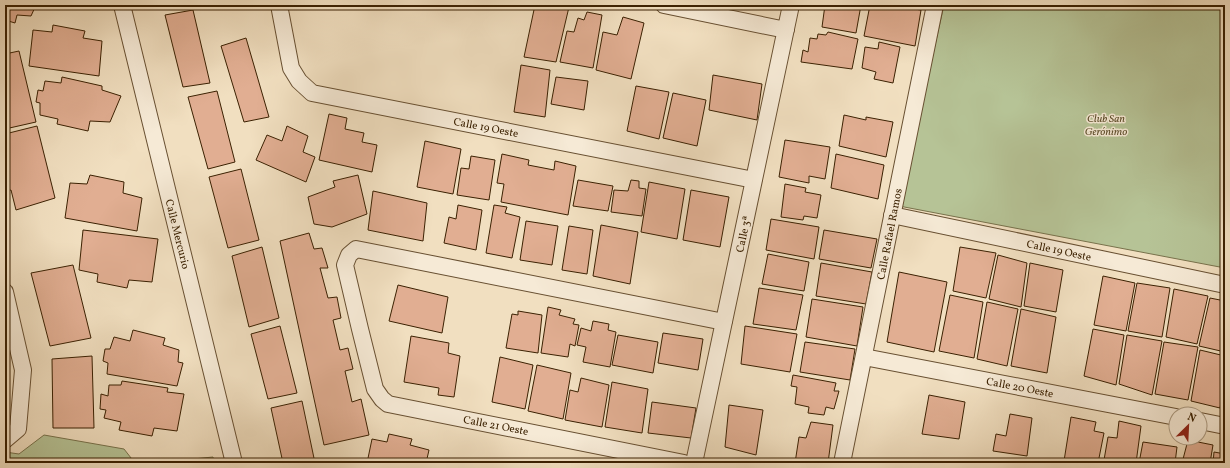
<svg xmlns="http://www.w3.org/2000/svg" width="1230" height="468" viewBox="0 0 1230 468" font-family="Vollkorn,serif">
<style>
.green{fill:#b6c396;stroke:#78724c}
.building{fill:#e1ae92;stroke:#3b2102}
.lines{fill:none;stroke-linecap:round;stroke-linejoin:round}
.street-casing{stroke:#685032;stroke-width:18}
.street{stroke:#f6ead6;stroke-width:16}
.labels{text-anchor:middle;stroke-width:3;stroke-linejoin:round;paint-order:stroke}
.park-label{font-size:11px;font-style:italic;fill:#5a4a27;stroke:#f6ead6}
.street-label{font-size:11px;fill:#3b2102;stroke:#f6ead6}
</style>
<rect width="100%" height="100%" fill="#f1dfc0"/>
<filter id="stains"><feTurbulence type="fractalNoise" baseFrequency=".005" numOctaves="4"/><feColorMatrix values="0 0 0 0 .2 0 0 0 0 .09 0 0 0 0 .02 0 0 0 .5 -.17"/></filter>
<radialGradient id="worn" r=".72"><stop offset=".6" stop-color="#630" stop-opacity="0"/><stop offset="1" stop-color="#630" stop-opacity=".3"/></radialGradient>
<path class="green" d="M944 5H1225V268L899 206Z
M44 435 124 449 135 463H5V452L19 454Z
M213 457 214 463H153Z"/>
<path class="building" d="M5 5H36L31 16 17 15 15 23 5 20Z
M535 5H548L569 7 556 62 524 57Z
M825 5H861L856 33 822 27Z
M870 5H886L921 10 915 46 864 36Z
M193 10 210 83 183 87 165 15Z
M587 12 602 15 593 68 560 62 567 31 574 32 578 18 584 20Z
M623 17 644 23 631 79 596 70 603 32 617 35Z
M53 25 85 31 83 38 102 41 99 76 29 66 33 30 52 32Z
M828 32 858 39 852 69 801 62 803 50 808 52 810 38 817 39 818 34 826 35Z
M246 38 269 117 244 122 221 46Z
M879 42 900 47 893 83 874 79 876 72 862 68 865 47 878 49Z
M19 51 36 122 5 129V54Z
M521 65 550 70 545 117 514 112Z
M713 75 762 84 757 120 709 110Z
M62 77 102 86V90L121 96 110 122 90 121 88 131 57 124 58 119 40 115V103L36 102 38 90 43 91 45 81 61 83Z
M556 77 588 81 584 110 551 104Z
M636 86 669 92 659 139 627 131Z
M217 91 235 162 208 169 188 97Z
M673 93 706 100 697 146 663 138Z
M329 114 347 118 345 129 364 133 362 142 377 145 372 172 319 160Z
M844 115 866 120V117L893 122 886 157 839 146Z
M37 126 55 198 16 210 11 190 5 191V134Z
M287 126 308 136 303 152 315 157 306 182 256 160 267 135 282 141Z
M785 140 830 147 825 179 809 176V183L779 177Z
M425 141 461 149 453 194 417 187Z
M502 154 529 160 528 165 554 170 555 161 576 166 568 215 501 202 504 184 497 183Z
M836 154 884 165 878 199 831 188Z
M471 156 495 160 489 200 457 195 461 168 469 169Z
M241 169 259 240 228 248 209 177Z
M90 175 124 182 123 193 142 198 137 231 65 218 70 183 87 184Z
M358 175 367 214 332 227 314 224 308 197 335 187 333 181Z
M578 180 613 186 608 211 573 206Z
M631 180 639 181V188L646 189 642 216 611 212 614 190 628 191Z
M649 182 685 189 677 239 641 232Z
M785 184 806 188 805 192 821 195 817 218 804 216 803 220 781 217Z
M691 190 729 197 720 247 683 240Z
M373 191 427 203 423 241 368 230Z
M458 205 482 210 476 250 444 243 449 217 456 219Z
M494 205 507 207 505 213 520 217 512 258 486 253Z
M771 219 819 227 814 259 766 250Z
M526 221 558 226 552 265 520 260Z
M601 225 638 232 630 284 593 276Z
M569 226 593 230 587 274 562 270Z
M83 230 158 239 152 282 129 280 127 288 97 282 98 274 79 270Z
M824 230 877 239 871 268 819 259Z
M309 233 314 249 322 248 328 268H320L328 298 337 297 341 318 333 320 340 350 348 348 353 369 345 371 352 402 361 399 369 435 324 445 280 241Z
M262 247 279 318 249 327 232 256Z
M960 247 996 253 986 298 953 291Z
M768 254 809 262 804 291 762 284Z
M998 255 1027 263 1021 307 989 299Z
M821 263 872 272 866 304 816 296Z
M1030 263 1063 270 1056 312 1024 306Z
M73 265 91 338 50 346 31 273Z
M899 272 947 282 934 352 887 342Z
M1103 276 1135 283 1126 331 1094 325Z
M1137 283 1170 288 1162 337 1128 331Z
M398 285 448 297 442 333 389 321Z
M759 288 803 295 796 330 753 324Z
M1174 289 1208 296 1197 344 1166 337Z
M950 295 983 302 974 358 939 351Z
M1210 298 1225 301V352L1199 346Z
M812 299 863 307 857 346 806 337Z
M987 302 1018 309 1007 366 977 359Z
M548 307 561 310 559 315 575 319 573 324 579 325 575 346 570 344 568 357 541 353Z
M1021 309 1056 317 1047 373 1011 366Z
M518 311 542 315 538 353 506 348 512 314 518 315Z
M593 321 609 324 608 330 616 332 610 367 583 362 586 347 577 345 581 328 591 331Z
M280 326 297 393 268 399 251 334Z
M745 326 797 334 790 372 741 364Z
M1093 329 1124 335 1116 385 1084 376Z
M133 330 165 338 163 345 179 350 178 362 183 363 177 386 107 374 108 363 103 361 105 349H110L114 337 130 341Z
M663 333 703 339 698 370 658 363Z
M618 335 658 342 653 373 612 365Z
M1127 335 1162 341 1152 395 1119 384Z
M411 336 449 343 448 353 460 356 454 397 438 395 439 388 404 382Z
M805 342 855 349 850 380 800 372Z
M1164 342 1198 347 1188 400 1155 394Z
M1200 350 1225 356V381L1220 408 1191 401Z
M92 356 94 428H53L52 359Z
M500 357 533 365 525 409 492 402Z
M537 365 571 373 563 419 528 411Z
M793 375 836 383 834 391H839L834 409 826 407 824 415 808 413 809 407 795 404 797 387 791 386Z
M581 378 609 385 602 427 565 420 570 390 578 392Z
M122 381 168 388 167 392 184 394 177 431 154 428 152 436 119 430 121 422 104 418 106 410 100 409 101 394 108 396 109 385H121Z
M612 382 648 389 642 433 605 427Z
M929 395 965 402 959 439 922 434Z
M302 401 315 463H283L271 408Z
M652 402 696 408 691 438 648 433Z
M729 405 763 410 756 455 725 447Z
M1010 414 1032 418 1027 456 993 451 996 434 1006 436Z
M1071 417 1096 422 1094 431 1104 433 1098 463H1074L1064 461Z
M1119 421 1141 426 1136 463H1120L1104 460 1108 437 1117 438Z
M811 422 833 425 828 463H795L799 437 806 438Z
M389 434 412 439 410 445 429 450 426 463H367L372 439 387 442Z
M1188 440 1213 445 1210 463H1182Z
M1143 442 1177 447 1175 463H1139Z
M1214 452 1225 454V463H1213Z"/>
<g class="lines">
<g class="street-casing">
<path id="street" d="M122 5 234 463
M279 5 291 68 299 81 312 93 754 180
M664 5 786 30
M892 215 1225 285
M5 292 23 370 18 429 5 440
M864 357 1176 417
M1200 421 1225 426
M684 463 388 404 382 399 375 389 360 329 345 265 349 255 356 249 724 322
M694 463 791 5
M842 463 935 5"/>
</g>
<use href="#street" class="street"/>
</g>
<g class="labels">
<g class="park-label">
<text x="1106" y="122">Club San<tspan x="1106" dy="13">Gerónimo</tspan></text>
</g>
<g class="street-label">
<text transform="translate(486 127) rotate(11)" y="4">Calle 19 Oeste</text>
<text transform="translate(178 234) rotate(76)" y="4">Calle Mercurio</text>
<text transform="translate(743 234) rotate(-78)" y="4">Calle 3ª</text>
<text transform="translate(889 234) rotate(-79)" y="4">Calle Rafael Ramos</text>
<text transform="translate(1059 250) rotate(12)" y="4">Calle 19 Oeste</text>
<text transform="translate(1020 387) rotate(11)" y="4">Calle 20 Oeste</text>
<text transform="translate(496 425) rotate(11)" y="4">Calle 21 Oeste</text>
</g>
</g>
<rect width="1230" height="468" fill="none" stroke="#f1dfc0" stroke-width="20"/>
<rect x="6" y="6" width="1218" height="456" fill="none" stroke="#3b2102" stroke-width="2"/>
<rect x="10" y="10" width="1210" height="448" fill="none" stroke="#3b2102"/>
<g transform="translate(1188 426) rotate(24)"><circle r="19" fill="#f6ead6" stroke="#ab9a81"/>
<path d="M0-3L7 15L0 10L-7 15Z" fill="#8f2418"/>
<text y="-6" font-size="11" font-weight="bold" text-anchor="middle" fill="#3b2102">N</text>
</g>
<rect width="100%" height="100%" filter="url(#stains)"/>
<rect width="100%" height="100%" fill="url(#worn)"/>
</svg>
